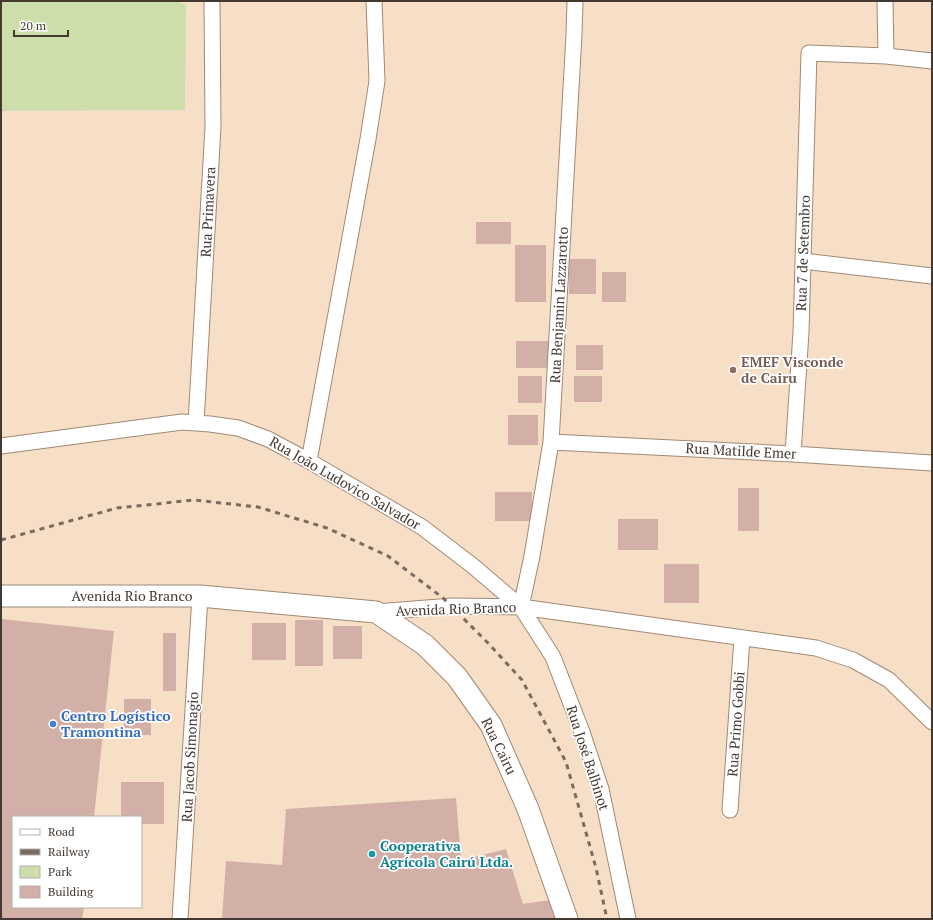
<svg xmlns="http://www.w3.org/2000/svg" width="933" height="920" viewBox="0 0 933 920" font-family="'PT Serif',serif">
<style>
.green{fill:#cddeab}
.building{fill:#d2b0a8}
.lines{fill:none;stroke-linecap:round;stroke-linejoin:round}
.street-casing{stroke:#a08974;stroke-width:17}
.secondary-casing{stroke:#a08974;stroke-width:23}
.street{stroke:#fff;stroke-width:15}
.secondary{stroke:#fff;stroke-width:21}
.rail{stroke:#796b5e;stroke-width:3;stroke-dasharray:5 5;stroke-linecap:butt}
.education-dot{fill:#8d6e63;stroke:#fff;stroke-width:1.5}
.shop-dot{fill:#3f7fe0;stroke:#fff;stroke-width:1.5}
.culture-dot{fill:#0f9aa8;stroke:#fff;stroke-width:1.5}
.labels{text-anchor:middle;stroke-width:3.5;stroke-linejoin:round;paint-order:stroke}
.street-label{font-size:14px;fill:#433930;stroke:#fff}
.education-label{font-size:14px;font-weight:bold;fill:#785e54;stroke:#fff;text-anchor:start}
.shop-label{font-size:14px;font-weight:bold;fill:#366cbe;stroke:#fff;text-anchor:start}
.culture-label{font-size:14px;font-weight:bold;fill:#0d838f;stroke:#fff;text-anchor:start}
</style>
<rect width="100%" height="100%" fill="#f7dfc7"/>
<path class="green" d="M1 1H177L186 5 185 110 1 111Z"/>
<path class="building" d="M476 222H511V244H476Z
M515 245H546V302H515Z
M569 259H596V294H569Z
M602 272H626V302H602Z
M516 341H548V368H516Z
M576 345H603V370H576Z
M518 376H542V403H518Z
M574 376H602V402H574Z
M508 415H538V445H508Z
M738 488H759V531H738Z
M495 492H532V521H495Z
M618 519H658V550H618Z
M664 564H699V603H664Z
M1 619 114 631 94 817H13V907H84L82 919H1Z
M295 620H323V666H295Z
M252 623H286V660H252Z
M333 626H362V659H333Z
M163 633H176V691H163Z
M124 699H151V735H124Z
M121 782H164V824H141V817H121Z
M456 798 461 860 506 849 523 904 556 899 561 919H222L226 861 282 865 286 809Z"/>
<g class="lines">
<g class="street-casing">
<path id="street" d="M885 1 886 56
M803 261 932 276
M196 423 213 127 212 1
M551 442 793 454 932 463
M1 446 182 422 210 424 238 428 268 439 309 461 422 527 473 566 521 607 553 657 582 732 601 789 628 919
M793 454 801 332 809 53 886 56 932 61
M309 461 368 139 377 81 374 1
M521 607 532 556 551 442 574 35 575 1
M376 612 452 606 521 607 816 648 853 660 889 680 932 722
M730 810 742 638
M180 919 200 596"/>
</g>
<g class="secondary-casing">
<path id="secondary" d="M1 596H200L376 612 425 645 457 677 491 725 528 809 567 919"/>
</g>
<use href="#street" class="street"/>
<use href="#secondary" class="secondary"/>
<path class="rail" d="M1 540 117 508 194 500 258 507 327 528 388 556 443 598 488 643 522 680 566 762 596 868 607 919"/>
</g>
<circle class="education-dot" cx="733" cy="370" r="4"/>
<circle class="shop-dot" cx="53" cy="724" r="4"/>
<circle class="culture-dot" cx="372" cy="854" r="4"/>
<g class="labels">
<g class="street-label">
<text transform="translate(208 212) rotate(-87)" y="5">Rua Primavera</text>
<text transform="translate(803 253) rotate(-88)" y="5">Rua 7 de Setembro</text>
<text transform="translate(559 305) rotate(-87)" y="5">Rua Benjamin Lazzarotto</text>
<text transform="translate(741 451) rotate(3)" y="5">Rua Matilde Emer</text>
<text transform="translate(345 483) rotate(30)" y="5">Rua João Ludovico Salvador</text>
<text x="132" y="601">Avenida Rio Branco</text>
<text transform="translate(456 609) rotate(-2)" y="5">Avenida Rio Branco</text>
<text transform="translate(736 724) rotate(-86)" y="5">Rua Primo Gobbi</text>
<text transform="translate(499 746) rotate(64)" y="5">Rua Cairu</text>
<text transform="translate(190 757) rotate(-87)" y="5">Rua Jacob Simonagio</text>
<text transform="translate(588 758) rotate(72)" y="5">Rua José Balbinot</text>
</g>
<g class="education-label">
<text x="741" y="367">EMEF Visconde<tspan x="741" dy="16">de Cairu</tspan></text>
</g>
<g class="shop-label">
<text x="61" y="721">Centro Logístico<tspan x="61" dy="16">Tramontina</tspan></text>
</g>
<g class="culture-label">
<text x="380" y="851">Cooperativa<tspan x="380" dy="16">Agrícola Cairú Ltda.</tspan></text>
</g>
</g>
<rect width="933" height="920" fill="none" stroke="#433930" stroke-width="4"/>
<rect x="12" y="816" width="130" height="92" fill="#ffffff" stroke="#b4b0ac"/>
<rect x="20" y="829" width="20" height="6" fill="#ffffff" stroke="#b4b0ac"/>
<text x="48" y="836" font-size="12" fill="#433930">Road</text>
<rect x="20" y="849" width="20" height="6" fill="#796b5e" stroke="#b4b0ac"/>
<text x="48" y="856" font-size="12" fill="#433930">Railway</text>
<rect x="20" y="866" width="20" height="12" fill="#cddeab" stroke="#b4b0ac"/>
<text x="48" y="876" font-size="12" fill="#433930">Park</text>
<rect x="20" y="886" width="20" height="12" fill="#d2b0a8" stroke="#b4b0ac"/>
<text x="48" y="896" font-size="12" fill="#433930">Building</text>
<path d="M14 30v6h54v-6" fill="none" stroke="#433930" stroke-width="2"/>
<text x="20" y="30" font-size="12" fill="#433930" stroke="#ffffff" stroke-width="3" paint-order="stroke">20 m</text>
</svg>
